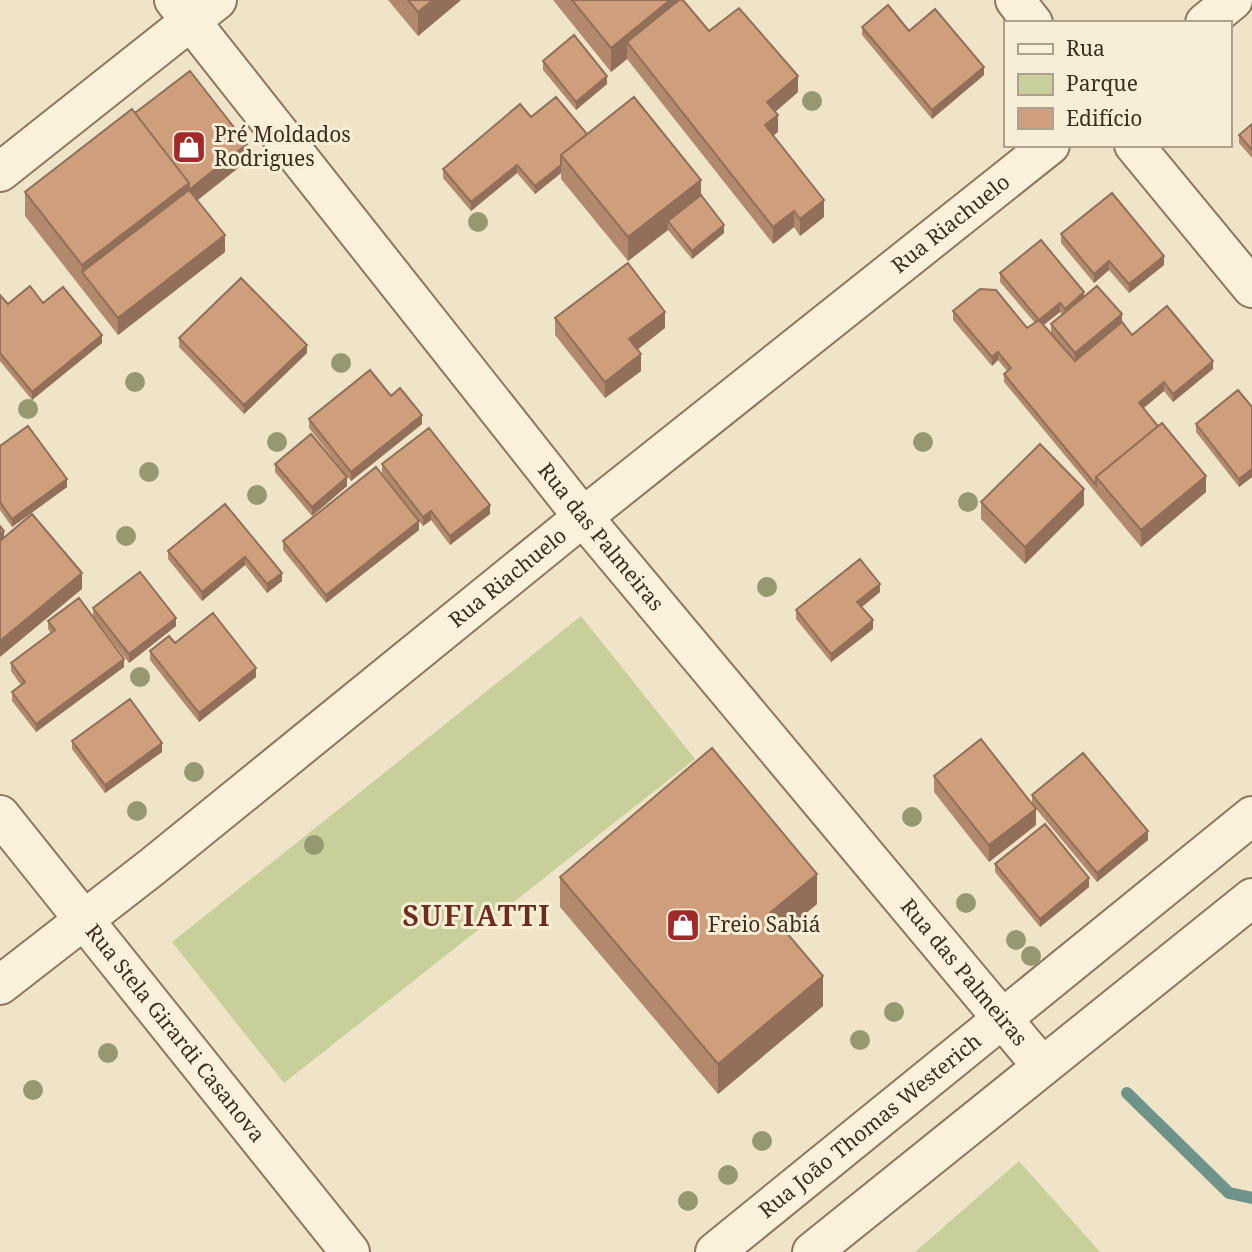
<svg xmlns="http://www.w3.org/2000/svg" width="1252" height="1252" viewBox="0 0 1252 1252" font-family="'Noto Serif',serif">
<style>
.green{fill:#c9cf9b}
.lines{fill:none;stroke-linecap:round;stroke-linejoin:round}
.stream{stroke:#6f938a;stroke-width:12}
.minor-casing{stroke:#8d765c;stroke-width:42}
.minor{stroke:#faf1dc;stroke-width:38}
.tree{fill:#96986f}
.wall{fill:#b2896c;fill-rule:evenodd}
.shaded-wall{fill:#916f58}
.building{fill:#cf9f7d;stroke:#916f58;stroke-width:2}
.labels{text-anchor:middle;stroke-width:6;stroke-linejoin:round;paint-order:stroke}
.poi-label{font-size:21px;fill:#3d2e20;stroke:#f7eed8;text-anchor:start}
.street-label{font-size:21px;fill:#3d2e20;stroke:#f7eed8}
.district-label{font-size:28px;font-weight:bold;letter-spacing:2px;fill:#6b2e1e;stroke:#f7eed8}
</style>
<rect width="100%" height="100%" fill="#f0e4c8"/>
<path class="green" d="M581 616 695 759 284 1083 172 942Z
M1019 1161 1100 1252H915Z"/>
<g class="lines">
<path class="stream" d="M1127 1093 1229 1193 1252 1198"/>
<g class="minor-casing">
<g id="minor">
<path id="s1" d="M174 0 583 517 1041 1065"/>
<path d="M1015 0 1033 23"/>
<path d="M1205 23 1233 0"/>
<path d="M1134 145 1252 288"/>
<path d="M0 172 217 0"/>
<path id="s2" d="M0 815 350 1252"/>
<path id="s3" d="M0 985 152 867 583 517 1050 145"/>
<path id="s4" d="M715 1252 1252 816"/>
<path d="M812 1252 1252 898"/>
</g>
</g>
<use href="#minor" class="minor"/>
</g>
<g class="tree">
<circle cx="812" cy="101" r="10"/>
<circle cx="478" cy="222" r="10"/>
<circle cx="341" cy="363" r="10"/>
<circle cx="135" cy="382" r="10"/>
<circle cx="28" cy="409" r="10"/>
<circle cx="277" cy="442" r="10"/>
<circle cx="923" cy="442" r="10"/>
<circle cx="149" cy="472" r="10"/>
<circle cx="257" cy="495" r="10"/>
<circle cx="968" cy="502" r="10"/>
<circle cx="126" cy="536" r="10"/>
<circle cx="767" cy="587" r="10"/>
<circle cx="140" cy="677" r="10"/>
<circle cx="194" cy="772" r="10"/>
<circle cx="137" cy="811" r="10"/>
<circle cx="912" cy="817" r="10"/>
<circle cx="314" cy="845" r="10"/>
<circle cx="966" cy="903" r="10"/>
<circle cx="1016" cy="940" r="10"/>
<circle cx="1031" cy="956" r="10"/>
<circle cx="894" cy="1012" r="10"/>
<circle cx="860" cy="1040" r="10"/>
<circle cx="108" cy="1053" r="10"/>
<circle cx="33" cy="1090" r="10"/>
<circle cx="762" cy="1141" r="10"/>
<circle cx="728" cy="1175" r="10"/>
<circle cx="688" cy="1201" r="10"/>
</g>
<path class="wall" d="M388 0H461L418 36Z
M553 0H683L709 31 798 92 775 112 778 132 773 135 824 217 800 236 794 227 773 244 627 59 611 72Z
M862 27 909 31 984 75 932 119 862 35Z
M543 61 607 84 576 110 543 70Z
M531 117 587 134 701 195 724 233 692 259 668 230 628 261 561 179V173L535 194 517 173 471 211 443 178V169Z
M1252 124V158L1239 143V135Z
M247 161 197 200 225 252 118 335 25 216V192Z
M1061 234 1164 265 1129 293 1109 270 1094 283 1061 243Z
M1000 273 1084 297 1122 322 1132 335 1213 369 1173 402 1164 391 1143 408 1206 492 1141 547 1004 382V374L1007 371 998 360 992 366 953 320V311L1027 328 1035 323 1000 282ZM1060 312 1062 314 1051 324V333L1044 325Z
M0 295 8 304 43 303 102 343 32 400 0 361Z
M555 318 665 328 637 350 641 371 605 398 555 335Z
M179 338 307 353 244 414 179 347Z
M391 396 422 424 351 481 309 428V419Z
M1252 407V477L1239 487 1196 432V424Z
M0 446 67 487 12 527 0 510Z
M275 464 347 486 312 516 275 472Z
M382 464 490 514 450 545 431 520 423 526 382 473Z
M981 502 1084 505 1025 564 981 519Z
M225 504 282 581 267 593 245 565 202 601 168 559V551Z
M419 530 326 603 283 550V541Z
M880 592 861 607 873 629 831 662 796 619V610Z
M93 608 176 626 129 663 93 616Z
M48 621 124 667 36 732 12 701V692L21 685 11 671V663L51 633 48 629Z
M175 643 256 677 199 722 150 660V651Z
M72 741 162 752 105 793 72 749Z
M934 776 1036 825 989 862 934 792Z
M1032 795 1148 840 1097 882 1032 804Z
M995 864 1089 887 1040 927 995 872Z
M560 877 817 904 785 931 823 1006 718 1094 560 907Z"/>
<path class="shaded-wall" d="M433 0H461L418 36V12Z
M670 0H682L627 42V59L611 72V48Z
M984 67V75L932 119V110Z
M607 76V84L576 110V102Z
M798 76V92L767 119V102Z
M778 115V132L765 142V125Z
M247 144V161L189 207V190Z
M517 165V173L471 211V202Z
M561 165V173L535 194V186Z
M701 180V203L668 221V230L628 261V237Z
M189 183V207L82 272V265Z
M824 200V217L800 236V219Z
M794 211V227L773 244V227Z
M724 225V233L692 259V251Z
M225 235V252L118 335V318Z
M1164 256V265L1129 293V284Z
M1109 261V270L1094 283V274Z
M1084 292V301L1065 317V309Z
M1060 303V312L1039 328V320Z
M665 312V328L629 356V339Z
M1122 314V331L1075 369V353Z
M102 335V343L32 400V392Z
M307 345V353L244 414V405Z
M998 352V360L992 366V357Z
M641 354V371L605 398V382Z
M1213 361V369L1173 402V394Z
M1164 382V391L1139 412V403Z
M422 415V424L351 481V472Z
M1252 469V477L1239 487V479Z
M1206 476V492L1141 547V530Z
M347 477V486L312 516V507Z
M67 479V487L12 527V519Z
M1084 489V505L1025 564V547Z
M490 505V514L450 545V536Z
M431 511V520L423 526V517Z
M419 521V530L326 603V595Z
M4 531V540L0 543V534Z
M245 557V565L202 601V592Z
M82 573V589L0 657V641Z
M282 573V581L267 593V584Z
M880 584V592L857 611V602Z
M176 618V626L129 663V654Z
M873 620V629L831 662V654Z
M124 659V667L36 732V724Z
M256 668V677L199 722V713Z
M162 743V752L105 793V785Z
M1036 809V825L989 862V845Z
M1148 831V840L1097 882V873Z
M817 874V904L770 943V913Z
M1089 878V887L1040 927V919Z
M823 976V1006L718 1094V1064Z"/>
<path class="building" d="M408 0H433L418 12Z
M572 0H670L611 48Z
M679 0H683L709 31 739 8 798 76 767 102 778 115 765 125 824 200 800 219 794 211 773 227 627 42Z
M888 5 909 31 935 9 984 67 932 110 862 27Z
M574 35 607 76 576 102 543 61Z
M190 71 247 144 189 190 225 235 118 318 82 272 189 190V183L135 113Z
M556 97 587 134 561 155V165L535 186 517 165 471 202 443 169 520 104 531 117Z
M634 97 701 180 628 237 561 155Z
M132 109 189 183 82 265 25 192Z
M1252 124V150L1239 135Z
M1112 193 1164 256 1129 284 1109 261 1094 274 1061 234Z
M701 195 724 225 692 251 668 221Z
M1041 240 1084 292 1065 309 1060 303 1039 320 1075 361 1122 322 1132 335 1167 306 1213 361 1173 394 1164 382 1139 403 1158 426 1096 477V485L1004 374 1011 368 998 352 992 357 953 311 980 289 996 290 1027 328 1039 320 1000 273Z
M628 263 665 312 629 339 641 354 605 382 555 318Z
M241 278 307 345 244 405 179 338Z
M30 286 43 303 63 287 102 335 32 392 0 353V295L8 304Z
M1097 286 1122 314 1075 353 1051 324Z
M370 370 391 396 400 388 422 415 351 472 309 419Z
M1238 390 1252 407V469L1239 479 1196 424Z
M1162 423 1206 476 1141 530 1096 477Z
M28 426 67 479 12 519 0 502V446Z
M429 428 490 505 450 536 431 511 423 517 382 464Z
M311 434 347 477 312 507 275 464Z
M1040 444 1084 489 1025 547 981 502Z
M376 467 419 521 326 595 283 541Z
M225 504 282 573 267 584 245 557 202 592 168 551Z
M32 514 82 573 0 641V541Z
M0 526 4 531 0 534Z
M860 559 880 584 857 602 873 620 831 654 796 610Z
M140 572 176 618 129 654 93 608Z
M79 598 124 659 36 724 12 692 25 682 11 663 55 630 48 621Z
M213 613 256 668 199 713 150 651 169 636 175 643Z
M130 699 162 743 105 785 72 741Z
M981 739 1036 809 989 845 934 776Z
M712 748 817 874 770 913 823 976 718 1064 560 877Z
M1083 753 1148 831 1097 873 1032 795Z
M1045 824 1089 878 1040 919 995 864Z"/>
<defs>
<g id="shop-square" transform="scale(1.75)"><rect x="-9" y="-9" width="18" height="18" rx="4" fill="#9e2a2b" stroke="#f7eed8"/><path d="M-5-2.5h2.3a2.7 3.5 0 0 1 5.4 0H5L5.5 6h-11ZM-1.5-2.5h3a1.5 2.3 0 0 0-3 0Z" fill="#fff"/></g>
</defs>
<g fill-rule="evenodd">
<use href="#shop-square" x="189" y="147"/>
<use href="#shop-square" x="683" y="925"/>
</g>
<g class="labels">
<g class="poi-label">
<text x="214" y="142">Pré Moldados<tspan x="214" dy="24">Rodrigues</tspan></text>
<text x="708" y="932">Freio Sabiá</text>
</g>
<g class="street-label">
<text dy="7" stroke="none"><textPath href="#s3" startOffset="1218">Rua Riachuelo</textPath></text>
<text dy="7" stroke="none"><textPath href="#s1" startOffset="686">Rua das Palmeiras</textPath></text>
<text dy="7" stroke="none"><textPath href="#s3" startOffset="651">Rua Riachuelo</textPath></text>
<text dy="7" stroke="none"><textPath href="#s1" startOffset="1253">Rua das Palmeiras</textPath></text>
<text dy="7" stroke="none"><textPath href="#s2" startOffset="280">Rua Stela Girardi Casanova</textPath></text>
<text dy="7" stroke="none"><textPath href="#s4" startOffset="200">Rua João Thomas Westerich</textPath></text>
</g>
<g class="district-label">
<text x="477" y="926">SUFIATTI</text>
</g>
</g>
<rect x="1004" y="21" width="228" height="126" fill="#f7eed8" stroke="#ada18e" stroke-width="2"/>
<rect x="1018" y="44" width="35" height="10" fill="#faf1dc" stroke="#ada18e" stroke-width="2"/>
<text x="1066" y="56" font-size="21" fill="#3d2e20">Rua</text>
<rect x="1018" y="74" width="35" height="21" fill="#c9cf9b" stroke="#ada18e" stroke-width="2"/>
<text x="1066" y="91" font-size="21" fill="#3d2e20">Parque</text>
<rect x="1018" y="108" width="35" height="21" fill="#cf9f7d" stroke="#ada18e" stroke-width="2"/>
<text x="1066" y="126" font-size="21" fill="#3d2e20">Edifício</text>
</svg>
